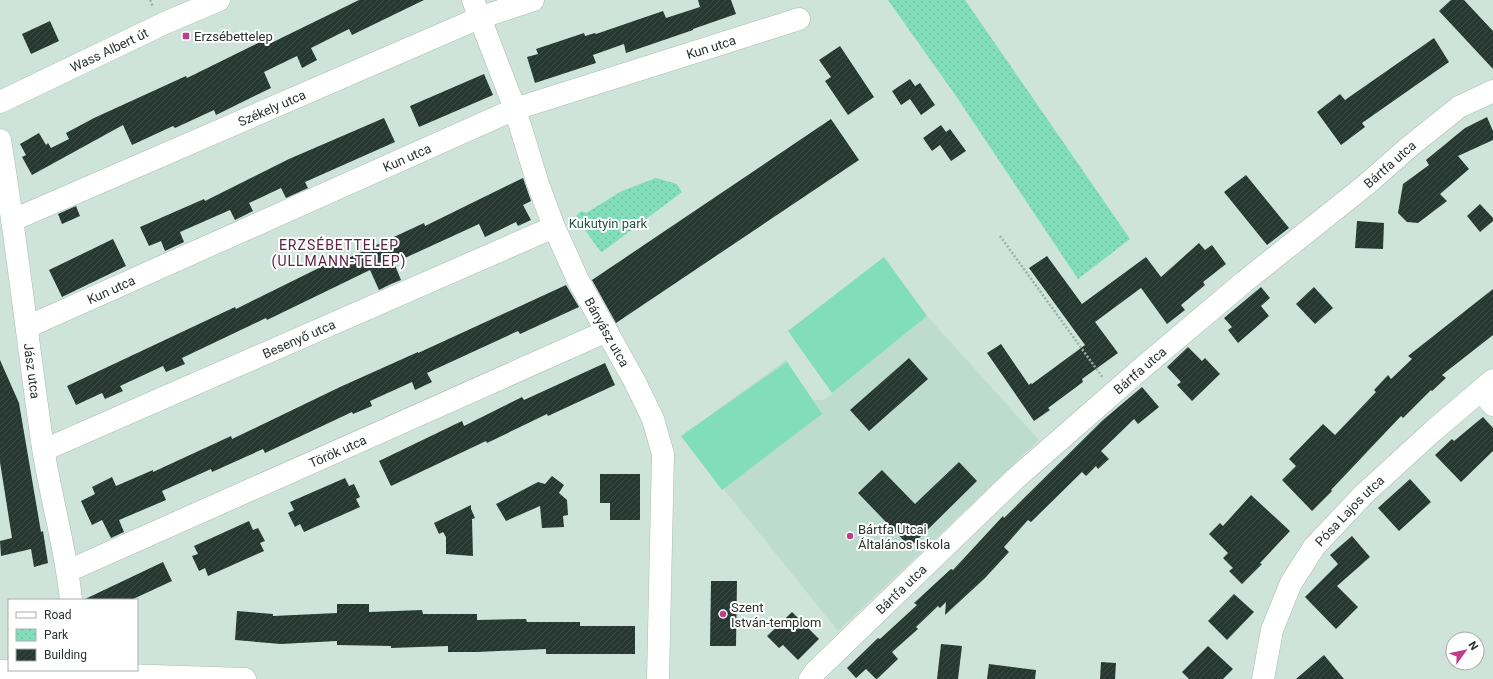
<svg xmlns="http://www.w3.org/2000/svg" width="1493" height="679" viewBox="0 0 1493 679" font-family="Roboto,sans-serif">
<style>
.built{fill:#bddbce}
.park{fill:url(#park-dots)}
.garden{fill:#81ddbb}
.building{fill:url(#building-hatch)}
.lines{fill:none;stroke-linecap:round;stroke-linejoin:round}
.minor-casing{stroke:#a6bcb3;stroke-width:23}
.path{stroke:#9caea6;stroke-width:2.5;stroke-dasharray:2 2;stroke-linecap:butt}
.minor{stroke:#fff;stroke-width:22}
.poi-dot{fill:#be3e8a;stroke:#fff;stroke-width:1.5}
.labels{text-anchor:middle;stroke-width:4;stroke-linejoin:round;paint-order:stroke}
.poi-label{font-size:13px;fill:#29322e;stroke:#fff;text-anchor:start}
.street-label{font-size:13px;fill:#29322e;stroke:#fff}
.park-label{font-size:13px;fill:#245745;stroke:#fff}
.neighbourhood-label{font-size:14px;letter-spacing:1px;fill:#5e2144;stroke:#fff}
</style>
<defs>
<pattern id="park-dots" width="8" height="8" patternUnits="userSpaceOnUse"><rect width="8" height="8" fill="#81ddbb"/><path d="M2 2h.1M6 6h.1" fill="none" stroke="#6fbea1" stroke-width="1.8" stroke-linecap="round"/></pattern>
<pattern id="building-hatch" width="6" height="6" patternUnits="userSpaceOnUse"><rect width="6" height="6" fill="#263831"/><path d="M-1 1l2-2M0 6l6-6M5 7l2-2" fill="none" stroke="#3d4d46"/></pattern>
</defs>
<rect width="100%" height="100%" fill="#cee4db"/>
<path class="built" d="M927 316 1039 440 838 631 681 436 786 360 813 400H824Z"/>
<path class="park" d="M888 0H965L1130 239 1078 279 956 96Z
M656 178 677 184 682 192 602 252 600 251 585 230 586 227 576 216 581 211 586 213 622 191Z"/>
<path class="garden" d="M884 257 927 316 832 393 788 331Z
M787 362 822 414 722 490 681 436Z"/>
<path class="building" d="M359 0H424L352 35 349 29 311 48 317 60 302 68 297 56 264 72 271 88 216 115 214 110 175 128 173 126 132 145 123 125 32 175 22 157 26 155 20 144 39 133 46 145 48 143 51 148 69 139 66 133 94 118 186 76 187 78 264 40 267 45Z
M698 0H731L736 14 693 29V30L626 53 624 44 593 55 596 63 535 83 527 57 538 54 536 49 584 33 585 36 595 33 596 34 663 11 666 18 700 7Z
M1451 0H1464L1493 31V69L1439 11Z
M50 21 59 41 31 54 22 34Z
M1434 38 1449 62 1362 123 1365 127 1341 145 1317 112 1340 94 1345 100Z
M840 46 874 97 848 115 825 81 831 77 819 60Z
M484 74 493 95 419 127 410 106Z
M910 79 915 86 920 83 935 105 921 115 910 99 901 105 892 91Z
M1487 117 1493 131V140L1458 156 1469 169 1440 194 1447 201 1418 223 1407 222 1398 213 1403 184 1429 165 1426 160 1465 128Z
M384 118 395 142 305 182 308 188 286 198 281 188 262 197 249 203 253 211 235 220 230 210 180 232 184 242 165 251 161 241 149 246 140 227 204 199 205 201 289 159Z
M831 119 859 160 616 323 592 280Z
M941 125 946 132 950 129 966 151 951 161 940 145 932 151 923 138Z
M1246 175 1289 228 1267 245 1224 192Z
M523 178 531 201 523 205 531 220 518 226 516 222 485 237 479 224 394 263 401 280 391 284 379 290 370 270 267 320 266 318 182 358 185 364 166 372 163 366 120 386 123 391 105 399 102 393 76 405 67 386 235 307 236 309 327 264 329 267 424 223 425 226Z
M1480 204 1493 218V221L1480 232 1467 216Z
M76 206 80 216 62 224 58 214Z
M1357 221 1384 223 1383 249 1355 248Z
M113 239 126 266 62 297 49 270Z
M1199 243 1205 250 1212 245 1226 264 1203 282 1205 285 1181 305 1185 310 1167 324 1141 288 1095 322 1118 353 1082 379 1083 382 1048 408 1050 410 1034 421 987 353 1001 344 1029 385 1031 383 1032 384 1085 345 1029 268 1047 256 1082 304 1146 257 1161 277Z
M566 285 579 307 520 334 518 331 427 373 432 382 415 390 412 382 370 401 372 406 353 414 352 412 265 453 263 449 212 472 211 469 162 491 166 500 119 520 124 532 111 538 102 520 92 525 81 501 95 494 92 487 112 477 116 486 153 470V472L231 436 232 439 340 387 418 352V353Z
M1261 287 1270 298 1261 306 1269 316 1238 343 1228 330 1232 327 1224 318Z
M1314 287 1333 308 1315 324 1296 304Z
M1493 289V335L1442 375 1446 378 1432 391 1431 390 1403 418 1401 416 1331 490 1332 491 1312 511 1282 480 1296 466 1289 459 1323 424 1335 435 1376 392 1374 390 1388 375 1391 379 1412 359 1408 356Z
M1188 347 1202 361 1205 358 1220 374 1192 401 1177 385 1181 382 1167 367Z
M909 358 928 379 869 431 850 410Z
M0 360 19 403 41 532 43 531 48 563 34 567 31 549 1 556 0 541 12 538 0 462Z
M605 363 615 385 548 416 547 414 487 443 486 441 391 486 379 461 462 421 464 426 522 397 524 400Z
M1142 387 1159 407 1138 424 1134 419 1101 451 1109 459 1098 469 1096 466 1086 476 1082 472 1031 522 1028 520 1004 547 1009 552 985 578 945 615 946 602 940 608 938 606 916 627 918 629 892 652 898 659 877 679H876L866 669 856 678 847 668 878 638 880 639 917 605 914 603 951 569 953 570 1003 516 1004 518 1103 420Z
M1483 417 1493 428V451L1461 482 1435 455 1452 439 1454 441Z
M959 462 977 481 910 547 858 493 882 470 915 504Z
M600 474H640V520H610V503H600Z
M552 476 564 485 559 493 567 500 568 515 563 516 564 527 542 528 540 506 506 521 496 504 538 482 545 484Z
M345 478 349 486 354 484 360 497 356 499 360 507 304 532 300 524 295 527 288 513 294 510 290 502Z
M1410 479 1431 502 1399 531 1378 508Z
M1251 495 1290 531 1260 563 1262 564 1242 584 1229 571 1233 568 1223 558 1228 553 1209 534 1220 523 1223 526Z
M471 505V509L475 518 472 519 473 556 446 554V537L443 532 439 534 434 523Z
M249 521 253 530 258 528 265 541 260 543 264 551 208 576 205 568 199 571 192 556 198 554 194 546Z
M1352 536 1370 557 1337 586 1358 607 1336 629 1305 597 1338 564 1330 555Z
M163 562 172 581 131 600H83Z
M711 581H737L736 646H710Z
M1234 594 1254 612 1227 640 1208 621Z
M337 604H369V612L422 610 423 614H477V620L526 619 527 622H580V626H635V654H546V649L477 652H448V646L391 648V646L337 645V641L281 644 235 640 237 611 273 614V616L337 613Z
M792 612 819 639 798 660 783 645 779 648 767 636Z
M941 644 962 646 958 679H937Z
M1208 646 1233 669 1223 679H1189L1182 672Z
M1324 655 1344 679H1296Z
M1101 662 1116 663 1115 679H1100Z
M989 664 1036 670 1035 679H987Z"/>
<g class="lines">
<g class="minor-casing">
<g id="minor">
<path id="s1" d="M473 0 515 109 538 184 554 227 578 280 634 380 653 419 663 454 658 679"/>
<path id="s2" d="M0 102 167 22 219 0"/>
<path id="s3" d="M0 140C17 243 28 346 43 448 51 499 66 549 71 600"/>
<path id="s4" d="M13 220 479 18 533 0"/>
<path id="s5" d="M27 327 515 109 799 19"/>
<path d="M1481 391 1493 405"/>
<path id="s6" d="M44 450 554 227"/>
<path id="s7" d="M68 571 607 331"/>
<path d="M0 671 245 679"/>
<path id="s8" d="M810 679 815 672 1015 479 1142 368 1244 282 1367 184 1409 147 1459 107 1493 91"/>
<path id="s9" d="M1263 679 1272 630 1291 583 1314 547 1363 495 1433 431 1493 380"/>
</g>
</g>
<path class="path" d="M150 0 153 7
M1000 236 1103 378"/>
<use href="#minor" class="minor"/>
</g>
<g class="poi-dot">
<rect x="182" y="32" width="8" height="8" rx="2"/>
<circle cx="850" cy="536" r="4"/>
<circle cx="723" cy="614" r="4"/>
</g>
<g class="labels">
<g class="poi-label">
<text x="194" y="41">Erzsébettelep</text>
<text x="858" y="534">Bártfa Utcai<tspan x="858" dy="15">Általános Iskola</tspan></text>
<text x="731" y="612">Szent<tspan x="731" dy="15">István-templom</tspan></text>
</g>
<g class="street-label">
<text dy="5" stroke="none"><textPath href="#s5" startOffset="740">Kun utca</textPath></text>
<text dy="5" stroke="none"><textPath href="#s2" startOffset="121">Wass Albert út</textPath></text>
<text dy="5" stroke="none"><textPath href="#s4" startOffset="282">Székely utca</textPath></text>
<text dy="5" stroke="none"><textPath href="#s5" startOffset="416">Kun utca</textPath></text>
<text dy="5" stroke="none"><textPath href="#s8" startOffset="776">Bártfa utca</textPath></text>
<text dy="5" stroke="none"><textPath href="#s5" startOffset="92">Kun utca</textPath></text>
<text dy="5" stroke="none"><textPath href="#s1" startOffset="359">Bányász utca</textPath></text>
<text dy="5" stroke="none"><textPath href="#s6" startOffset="278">Besenyő utca</textPath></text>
<text dy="5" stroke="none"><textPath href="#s8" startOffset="452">Bártfa utca</textPath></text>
<text dy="5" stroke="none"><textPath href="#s3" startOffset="233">Jász utca</textPath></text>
<text dy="5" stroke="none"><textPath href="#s7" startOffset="295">Török utca</textPath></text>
<text dy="5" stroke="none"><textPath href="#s9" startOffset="194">Pósa Lajos utca</textPath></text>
<text dy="5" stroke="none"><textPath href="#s8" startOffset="128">Bártfa utca</textPath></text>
</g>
<g class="park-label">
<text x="608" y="228">Kukutyin park</text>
</g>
<g class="neighbourhood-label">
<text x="339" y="250">ERZSÉBETTELEP<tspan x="339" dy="16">(ULLMANN-TELEP)</tspan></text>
</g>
</g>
<rect x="8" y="599" width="130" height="72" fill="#ffffff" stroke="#a9adab"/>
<rect x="16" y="612" width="20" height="6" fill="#ffffff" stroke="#a9adab"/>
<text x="44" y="619" font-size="12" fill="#29322e">Road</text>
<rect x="16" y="629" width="20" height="12" fill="url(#park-dots)" stroke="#a9adab"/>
<text x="44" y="639" font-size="12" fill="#29322e">Park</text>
<rect x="16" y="649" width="20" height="12" fill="url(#building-hatch)" stroke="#a9adab"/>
<text x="44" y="659" font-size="12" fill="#29322e">Building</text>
<g transform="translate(1465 651) rotate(57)"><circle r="19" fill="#ffffff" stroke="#a9adab"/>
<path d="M0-3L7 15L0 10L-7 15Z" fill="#be3e8a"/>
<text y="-6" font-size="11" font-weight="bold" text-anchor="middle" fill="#29322e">N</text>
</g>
</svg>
